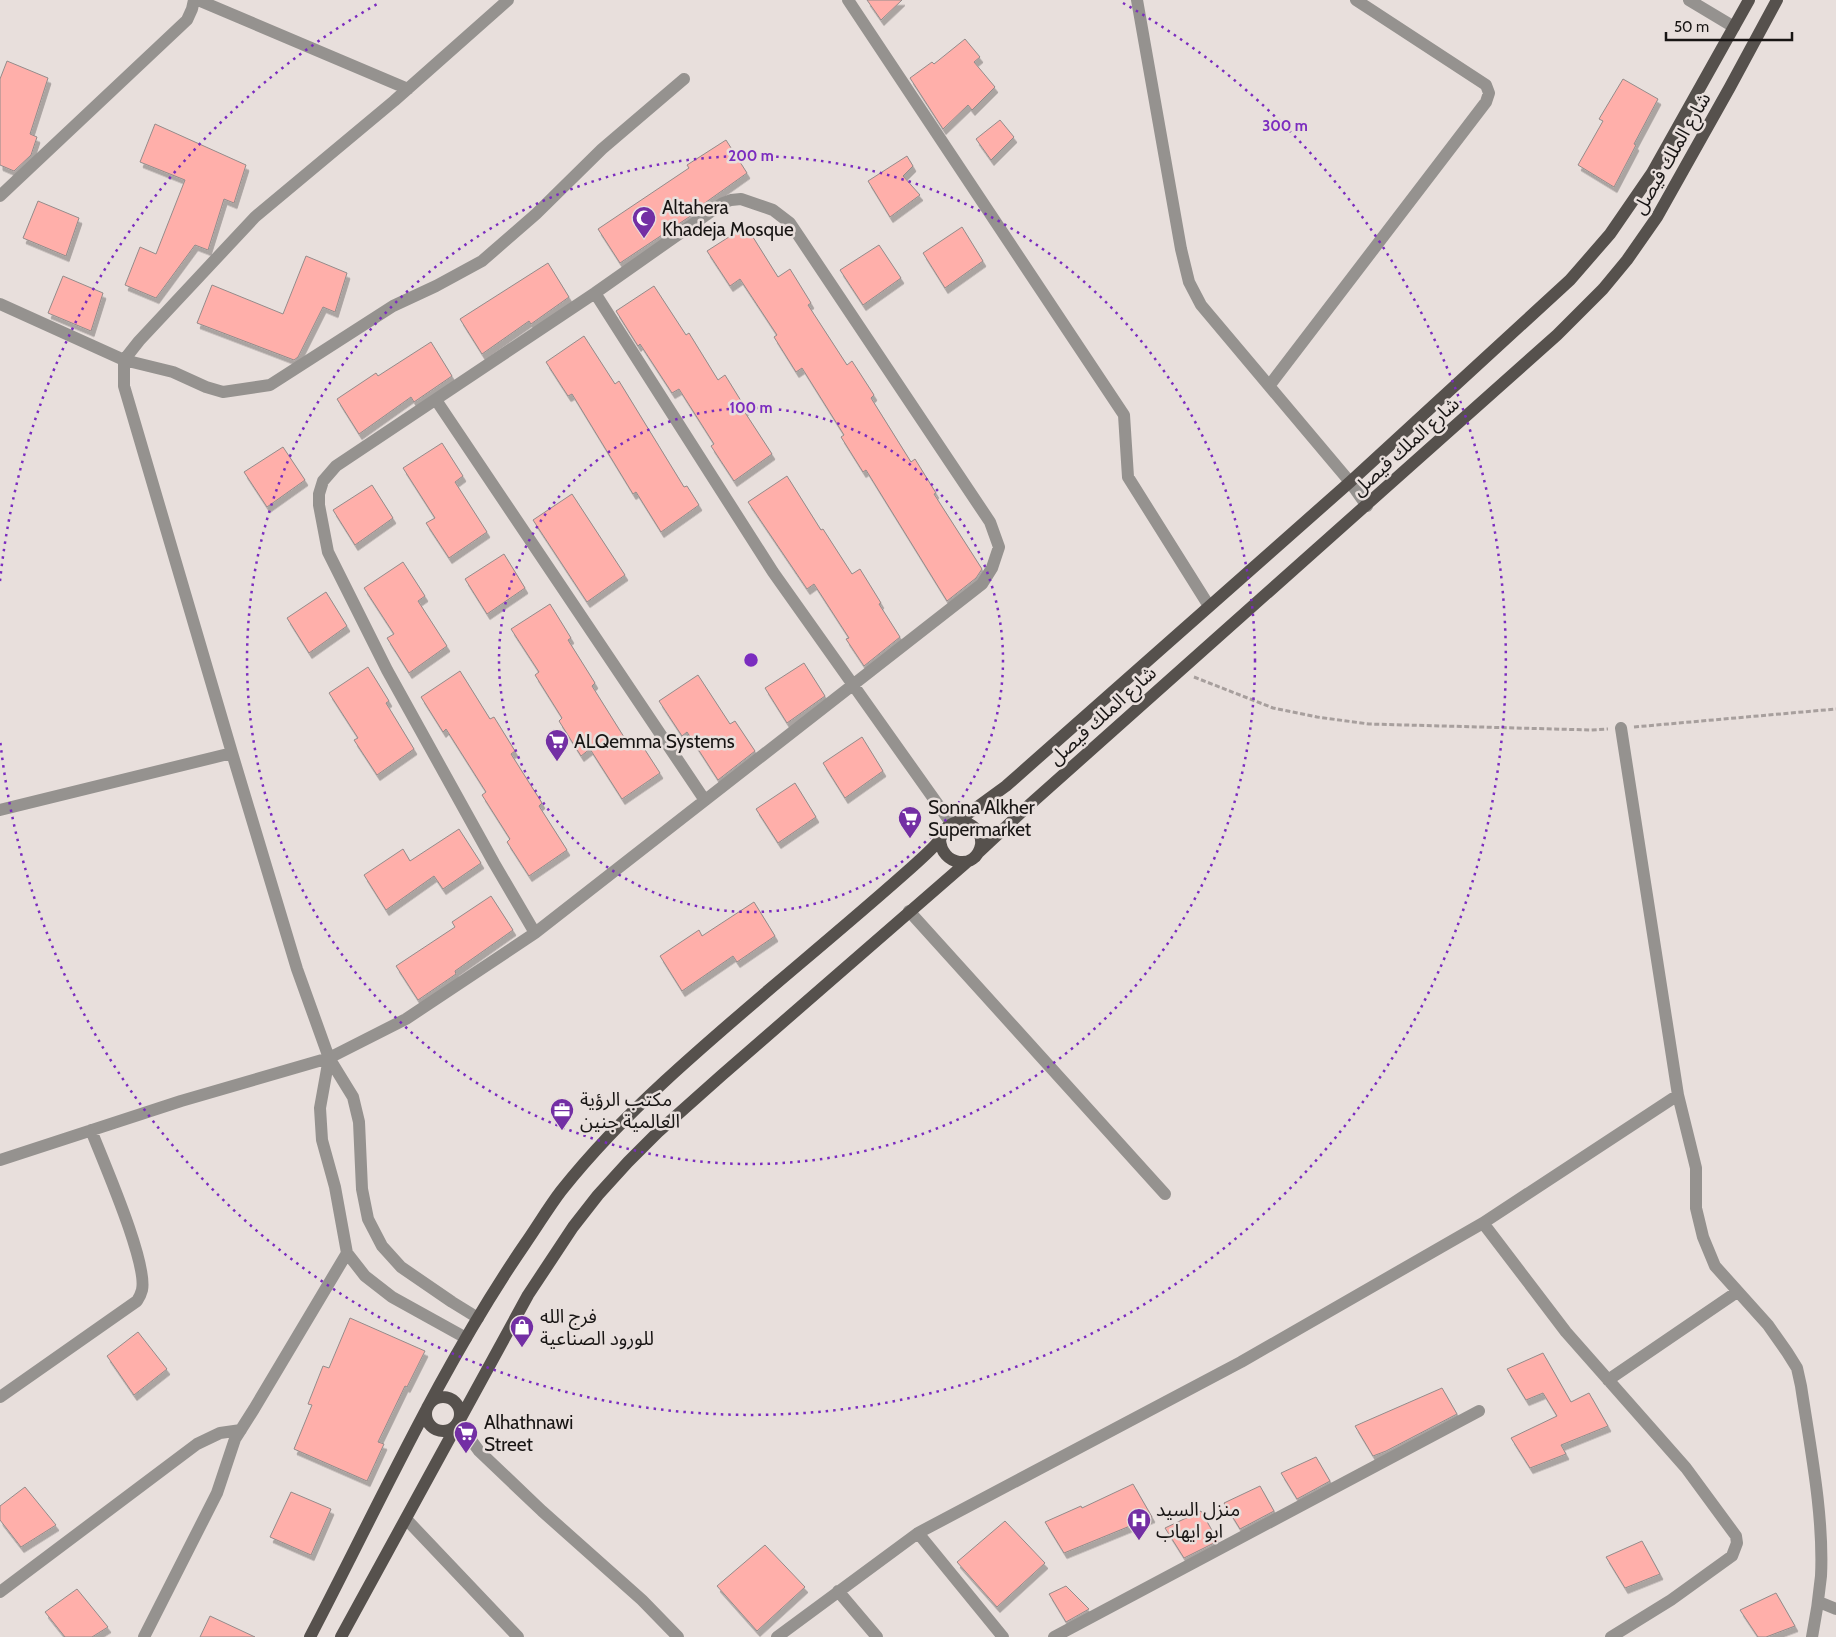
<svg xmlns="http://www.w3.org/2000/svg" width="1836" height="1637" viewBox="0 0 1836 1637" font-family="Cabin,'Noto Sans Arabic',sans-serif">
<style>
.building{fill:#ffafaa;stroke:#948b8a;filter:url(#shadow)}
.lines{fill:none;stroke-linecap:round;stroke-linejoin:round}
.path{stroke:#a79f9d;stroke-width:3;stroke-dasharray:5 2.5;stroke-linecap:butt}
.minor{stroke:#95928f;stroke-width:12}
.major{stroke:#56514d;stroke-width:12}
.ring{fill:none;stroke:#7b2cbf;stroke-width:2.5;stroke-dasharray:2.5 5}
.labels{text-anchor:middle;stroke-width:5;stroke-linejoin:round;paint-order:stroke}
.street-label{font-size:19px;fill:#181514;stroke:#e8dfdc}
.poi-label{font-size:19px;fill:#181514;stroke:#e8dfdc;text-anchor:start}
.centre{fill:#7b2cbf;stroke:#e8dfdc;stroke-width:2.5}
.ring-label{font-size:15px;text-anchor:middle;font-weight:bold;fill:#7b2cbf;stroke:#e8dfdc;stroke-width:5;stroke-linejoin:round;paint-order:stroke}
</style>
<defs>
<filter id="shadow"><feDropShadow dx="3" dy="5.5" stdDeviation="0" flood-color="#0004"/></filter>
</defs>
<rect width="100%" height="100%" fill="#e8dfdc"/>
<path class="building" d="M867 0H902L881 20Z
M965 39 980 57 974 62 995 87 972 110 968 105 943 129 910 78 932 62 934 64Z
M7 61 48 78 30 134 37 137 31 155 14 171 0 165V79Z
M1623 79 1658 99 1634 144 1636 145 1614 187 1578 165 1603 121 1599 119Z
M1000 120 1014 137 991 160 976 139Z
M155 124 246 165 234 203 224 199 208 250 195 245 156 298 125 285 140 247 156 254 185 180 140 162Z
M726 140 747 173 702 205 704 207 620 263 598 229 689 168 687 165Z
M907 156 913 166 903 176 920 195 890 217 868 181Z
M38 201 79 218 66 256 23 238Z
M746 226 778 277 790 269 811 303 808 305 847 365 852 361 874 395 871 398 911 462 915 459 936 493 934 494 982 569 976 578 947 601 866 470 863 472 841 437 844 435 802 368 796 372 774 337 777 335 740 279 730 286 707 251Z
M962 227 983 261 945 288 923 253Z
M879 245 901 278 863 305 840 270Z
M306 256 347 273 335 312 323 307 298 357 294 360 197 323 212 285 283 314Z
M548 263 569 297 531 324 529 321 482 354 460 319Z
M63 276 103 293 91 331 48 313Z
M654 286 686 335 689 333 718 380 725 375 746 409 744 411 772 454 734 481 711 446 714 444 679 389 672 393 640 344 638 346 616 311Z
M584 336 615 384 619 381 684 487 687 486 699 505 661 532 636 492 633 494 572 394 568 396 546 362Z
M431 342 452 376 414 402 411 397 359 434 337 399 376 373 378 376Z
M442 443 463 476 455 482 487 532 449 558 426 523 435 518 403 468Z
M283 447 305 480 267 507 244 472Z
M787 476 821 530 823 529 852 574 860 569 881 603 879 604 900 637 864 666 846 639 849 638 814 584 807 589 748 502Z
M372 485 393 518 355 545 333 510Z
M572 494 625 575 587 602 533 520Z
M504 554 525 588 487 614 465 579Z
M403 562 425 596 418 601 447 646 409 673 387 638 394 634 364 588Z
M326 592 347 626 309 653 287 618Z
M550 604 571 638 568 640 595 683 592 686 629 745 638 739 660 773 622 799 590 749 581 756 559 721 562 718 535 675 539 672 511 629Z
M804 663 825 696 787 723 765 688Z
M368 667 389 701 386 703 414 749 377 775 354 740 358 738 329 693Z
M460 671 490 719 494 717 515 751 511 754 542 803 539 806 567 850 529 876 507 842 510 839 482 795 486 792 446 729 443 732 421 697Z
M698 675 730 724 735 721 755 751 718 780 687 732 682 736 659 701Z
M862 737 883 771 845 798 823 763Z
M795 783 816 817 778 843 756 809Z
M459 829 481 863 443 889 434 876 386 910 364 875 403 849 410 861Z
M491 896 513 930 455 971 456 974 418 1000 396 966 455 927 452 922Z
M754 902 775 936 737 962 733 956 682 991 660 956 699 930 702 936Z
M350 1318 425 1351 407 1387 405 1386 378 1442 384 1444 367 1481 294 1449 312 1405 308 1404 323 1366 329 1368Z
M138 1332 167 1369 134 1395 107 1356Z
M1543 1353 1571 1402 1589 1393 1608 1426 1561 1445 1566 1454 1530 1468 1511 1438 1557 1416 1543 1393 1526 1400 1507 1369Z
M1442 1388 1457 1414 1386 1451 1373 1456 1355 1426Z
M1316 1457 1330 1481 1297 1499 1281 1473Z
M1133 1484 1152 1517 1064 1553 1045 1522 1081 1506 1082 1508Z
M1260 1486 1274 1511 1240 1529 1224 1503Z
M25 1487 56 1525 21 1547 0 1520V1506Z
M291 1492 331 1509 311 1555 270 1537Z
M1201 1511 1218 1541 1184 1558 1165 1528Z
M1005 1521 1045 1563 997 1607 957 1562Z
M1642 1541 1660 1574 1625 1588 1606 1557Z
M765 1545 805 1587 757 1631 717 1586Z
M1066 1586 1089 1609 1066 1622 1049 1594Z
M77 1589 108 1627 92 1637H65L45 1612Z
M1776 1593 1795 1626 1766 1637H1758L1740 1610Z
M210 1616 255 1637H200Z"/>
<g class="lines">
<path class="path" d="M1194 677 1273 708 1317 717 1369 724 1591 730 1608 729
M1634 727 1836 709"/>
<path class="minor" d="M198 0 408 89
M848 0 1124 415 1128 477 1209 606
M1137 0 1181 249 1189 282 1201 305 1350 482 1367 506
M1689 0 1734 27
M0 196 187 20 192 9 194 0
M741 199 773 210 790 223 990 522 999 547 992 568 982 584 535 933 494 863 387 670 328 552 319 505V494L323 481 336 466 595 293 723 203 731 200Z
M595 293 773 572 951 823
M0 304 124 360 173 372 206 387 223 392 270 385 393 306 436 286 482 261 536 214 602 149 684 79
M1269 386 1486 102 1489 93 1486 85 1356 0
M436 400 704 799
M1621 728 1678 1095 1696 1168V1208L1703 1237 1715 1266 1768 1325 1787 1352 1797 1368 1801 1386C1810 1446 1824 1516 1821 1576 1819 1597 1816 1617 1812 1637
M0 810 232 753
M909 911 1165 1194
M329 1058 320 1108 322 1140 335 1187 347 1253 365 1276 392 1297 466 1338
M0 1160 181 1101 329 1058 406 1019 535 933
M1483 1223 1566 1332 1686 1468 1736 1536 1737 1543 1732 1556 1671 1600 1611 1637
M478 1318 452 1302 401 1267 382 1246 368 1219 362 1189 359 1122 353 1097 329 1058 297 969 232 753 124 386V360L139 341 255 217 394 101 508 0
M1608 1380 1737 1292
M0 1397 137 1301C139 1298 141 1294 142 1290 148 1263 103 1161 91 1130
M458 1422 479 1451 542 1511 642 1600 678 1637
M406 1519 518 1637
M838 1591 877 1637
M0 1592 197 1444 220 1433 241 1430
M1819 1602 1836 1609
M144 1637 217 1493 235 1439 254 1409 347 1253
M777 1637 918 1533
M1003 1637 918 1533 1241 1362 1483 1223 1678 1095
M1054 1637 1479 1411"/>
<path class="major" d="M958 821 1006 786 1350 482 1570 280 1610 234 1652 173 1749 0
M977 854 1027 807 1557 335 1603 289 1627 260 1657 217 1730 87 1777 0
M426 1414a17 17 0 1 1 34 0a17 17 0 1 1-34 0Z
M310 1637C379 1505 440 1368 525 1244 537 1227 548 1208 561 1191 592 1152 628 1115 665 1081 742 1010 824 945 903 875 911 868 936 846 940 839 944 833 943 829 950 825 964 816 983 828 981 845 976 871 941 866 940 839
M341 1637 528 1295 573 1227 598 1195 628 1162 658 1132 722 1075 967 862"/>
</g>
<g class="ring">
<circle cx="751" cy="660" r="252"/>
<circle cx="751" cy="660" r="504"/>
<path d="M0 581A755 755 0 0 1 379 3M1123 3A755 755 0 1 1 0 739"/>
</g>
<defs>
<g id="mosque-pin" transform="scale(1.25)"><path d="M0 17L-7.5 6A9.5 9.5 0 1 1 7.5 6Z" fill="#732fa4" stroke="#e8dfdc"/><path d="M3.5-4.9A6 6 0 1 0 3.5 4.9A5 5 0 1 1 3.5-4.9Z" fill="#fff"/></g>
<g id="supermarket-pin" transform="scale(1.25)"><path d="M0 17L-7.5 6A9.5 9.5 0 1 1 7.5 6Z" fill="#732fa4" stroke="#e8dfdc"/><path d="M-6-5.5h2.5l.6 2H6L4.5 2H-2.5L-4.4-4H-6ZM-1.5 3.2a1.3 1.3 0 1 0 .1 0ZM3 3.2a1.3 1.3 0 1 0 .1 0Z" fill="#fff"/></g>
<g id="office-pin" transform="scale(1.25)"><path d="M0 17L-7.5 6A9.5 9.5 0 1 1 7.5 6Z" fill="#732fa4" stroke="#e8dfdc"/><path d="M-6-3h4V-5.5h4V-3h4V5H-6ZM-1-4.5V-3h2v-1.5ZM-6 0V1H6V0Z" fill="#fff"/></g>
<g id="shop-pin" transform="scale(1.25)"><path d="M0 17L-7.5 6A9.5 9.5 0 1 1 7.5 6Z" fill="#732fa4" stroke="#e8dfdc"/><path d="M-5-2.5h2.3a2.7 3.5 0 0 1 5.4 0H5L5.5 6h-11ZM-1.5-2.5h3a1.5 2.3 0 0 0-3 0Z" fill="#fff"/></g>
<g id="hospital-pin" transform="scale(1.25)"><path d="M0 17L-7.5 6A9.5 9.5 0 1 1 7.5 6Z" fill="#732fa4" stroke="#e8dfdc"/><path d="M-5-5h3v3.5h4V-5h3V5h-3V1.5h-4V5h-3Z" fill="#fff"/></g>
</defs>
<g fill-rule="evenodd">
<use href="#mosque-pin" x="644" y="218"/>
<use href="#supermarket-pin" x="557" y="741"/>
<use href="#supermarket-pin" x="910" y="818"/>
<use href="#office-pin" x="562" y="1110"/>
<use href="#shop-pin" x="522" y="1327"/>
<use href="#supermarket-pin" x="466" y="1433"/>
<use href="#hospital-pin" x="1139" y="1520"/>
</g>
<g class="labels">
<g class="street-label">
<text transform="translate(1671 153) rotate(-60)" y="7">شارع الملك فيصل</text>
<text transform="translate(1405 446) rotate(-42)" y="7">شارع الملك فيصل</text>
<text transform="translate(1102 715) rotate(-42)" y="7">شارع الملك فيصل</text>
</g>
<g class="poi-label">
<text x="662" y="214">Altahera<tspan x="662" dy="22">Khadeja Mosque</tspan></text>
<text x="574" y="748">ALQemma Systems</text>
<text x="928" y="814">Sonna Alkher<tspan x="928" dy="22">Supermarket</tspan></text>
<text x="580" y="1106">مكتب الرؤية<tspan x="580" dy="22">العالمية جنين</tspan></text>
<text x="540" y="1323">فرج الله<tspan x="540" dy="22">للورود الصناعية</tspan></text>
<text x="484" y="1429">Alhathnawi<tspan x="484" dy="22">Street</tspan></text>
<text x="1156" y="1516">منزل السيد<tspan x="1156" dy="22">ابو ايهاب</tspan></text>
</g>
</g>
<circle cx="751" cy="660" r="8" class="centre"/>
<g class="ring-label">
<text x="1285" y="131">300 m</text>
<text x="751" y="161">200 m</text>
<text x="751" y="413">100 m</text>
</g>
<path d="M1666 32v8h126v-8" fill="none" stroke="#181514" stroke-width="2.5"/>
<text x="1674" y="32" font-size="15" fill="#181514" stroke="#e8dfdc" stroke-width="4" paint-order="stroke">50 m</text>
</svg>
